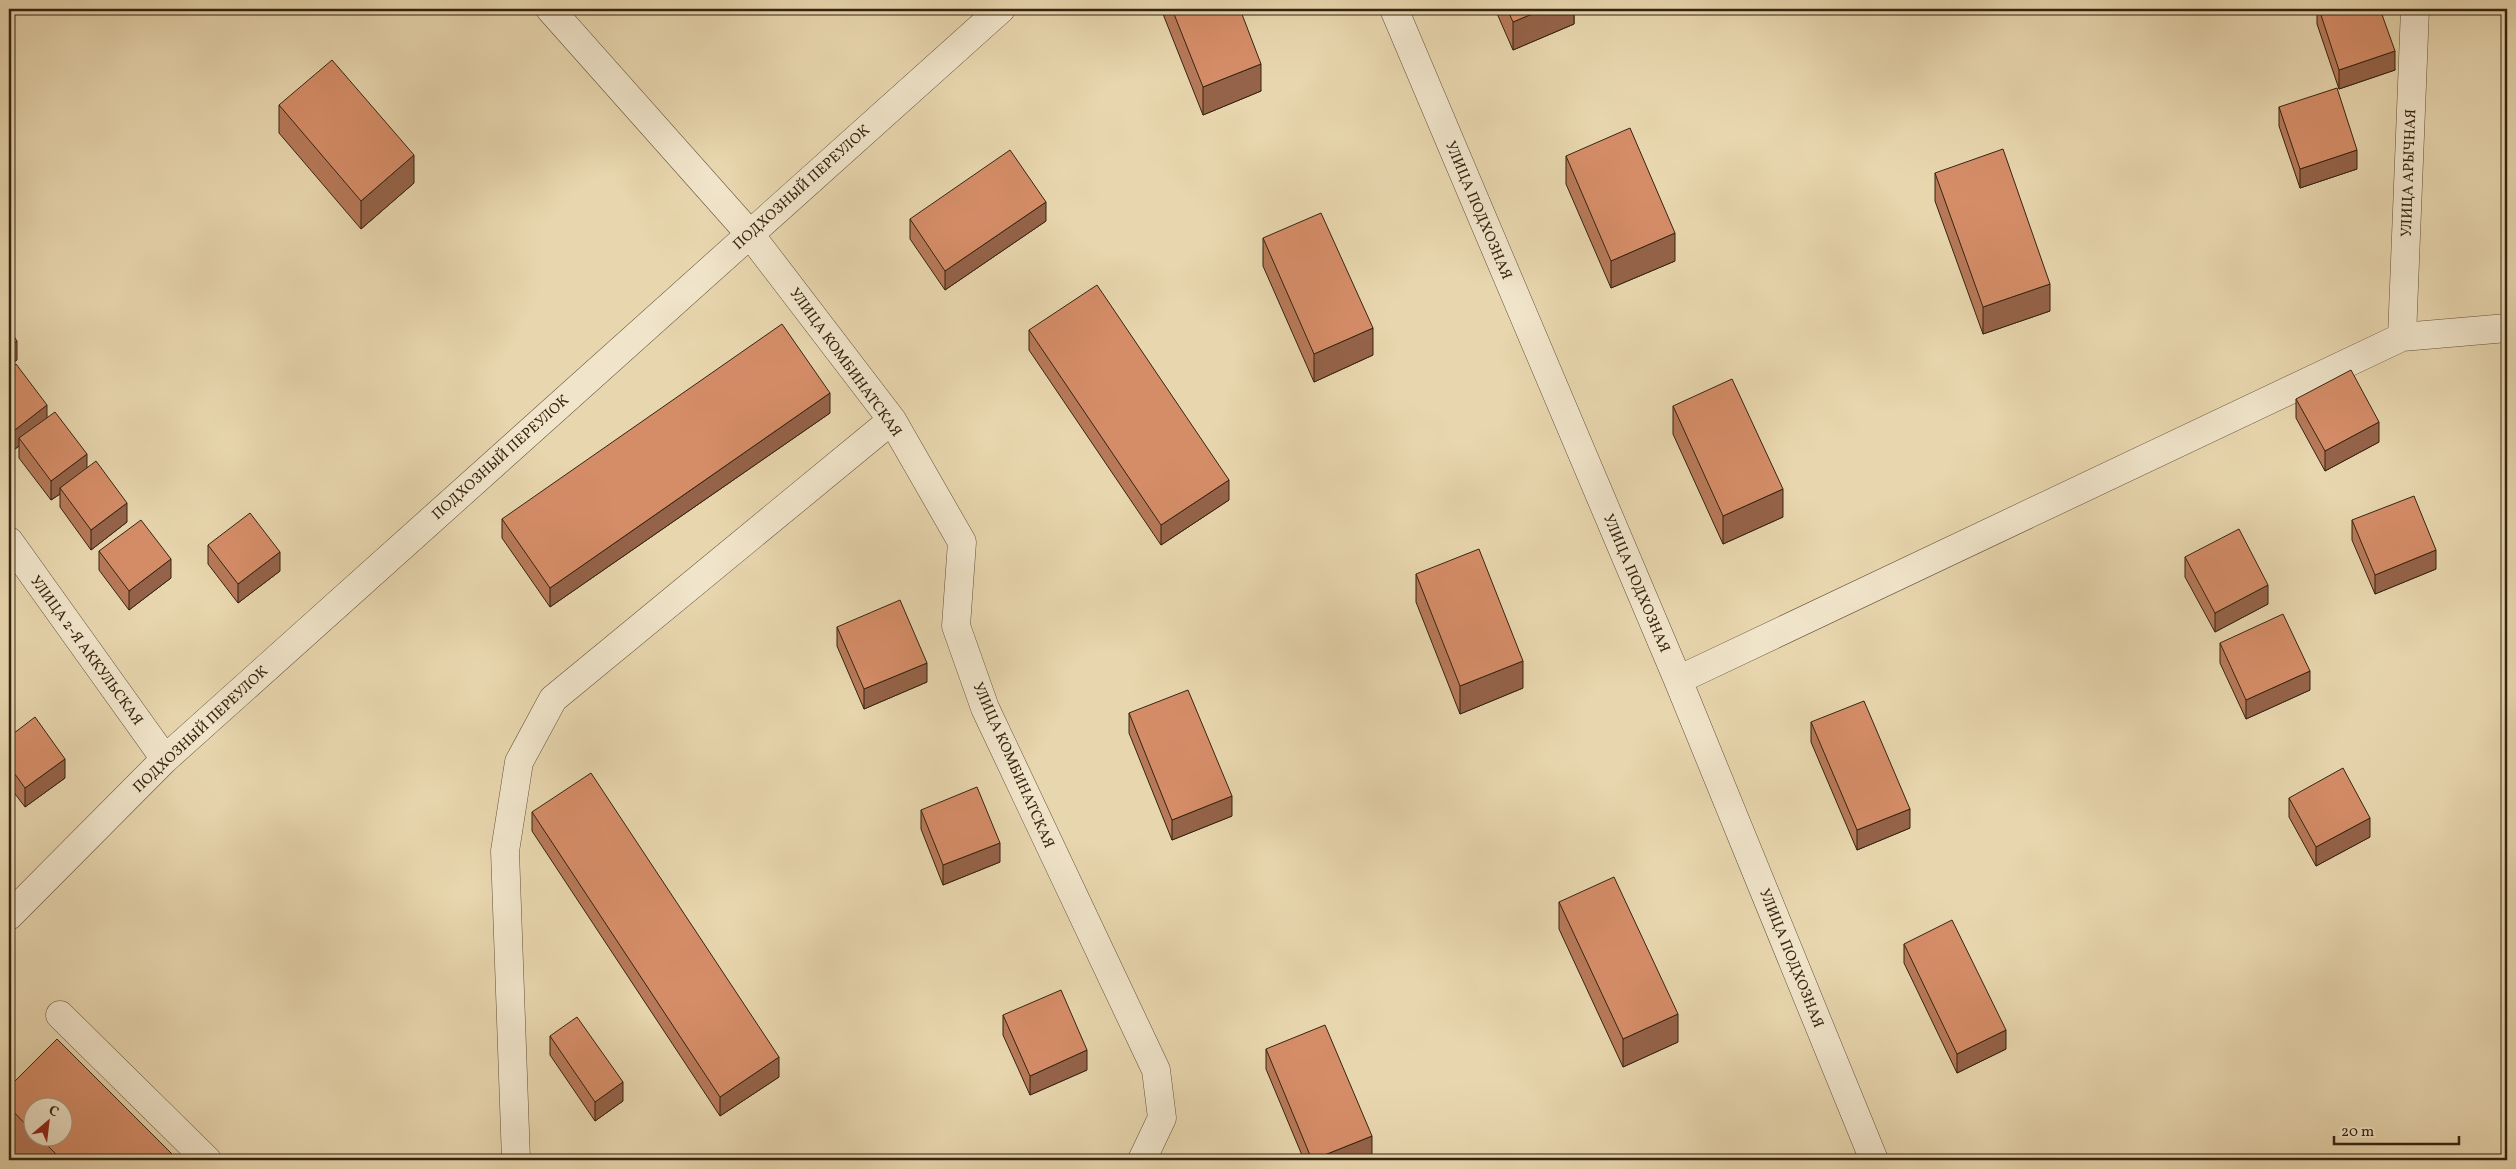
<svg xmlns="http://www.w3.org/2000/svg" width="2516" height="1169" viewBox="0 0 2516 1169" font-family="Vollkorn,serif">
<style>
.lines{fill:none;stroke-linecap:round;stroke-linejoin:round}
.minor-casing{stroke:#625038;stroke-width:29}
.minor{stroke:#f0e4ca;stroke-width:28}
.wall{fill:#b77959;stroke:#352410;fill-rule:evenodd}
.shaded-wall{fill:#956349;stroke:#352410}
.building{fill:#d58d68;stroke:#352410}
.labels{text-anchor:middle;stroke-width:4.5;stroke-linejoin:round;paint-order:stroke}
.street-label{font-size:15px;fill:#352410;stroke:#f0e4ca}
</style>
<rect width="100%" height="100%" fill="#e8d6ae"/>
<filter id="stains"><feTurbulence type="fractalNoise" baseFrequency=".004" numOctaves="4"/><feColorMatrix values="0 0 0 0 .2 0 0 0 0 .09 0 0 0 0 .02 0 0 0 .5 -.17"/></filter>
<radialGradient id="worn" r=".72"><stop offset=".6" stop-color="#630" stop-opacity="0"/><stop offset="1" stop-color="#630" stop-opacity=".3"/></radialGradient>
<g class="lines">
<g class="minor-casing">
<path id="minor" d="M550 9 749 233 892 420 962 542 956 626 985 708 1156 1070 1162 1118 1142 1160
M1394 9 1678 680 1874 1160
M2402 337 2415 9
M9 541 165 759
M1678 680 2402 337 2507 328
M9 916 165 759 1001 9
M60 1015 207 1160
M516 1160 505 851 519 762 553 699 892 420"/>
</g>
<use href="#minor" class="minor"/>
</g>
<path class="wall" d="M1161 9H1240L1261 91 1203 115Z
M1495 9H1574V24L1513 50Z
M2317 9H2380L2395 70 2339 89 2317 24Z
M279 105 414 183 361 229 279 133Z
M2279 107 2357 169 2300 188 2279 126Z
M1566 156 1675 261 1611 288 1566 184Z
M1935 173 2050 311 1983 334 1935 201Z
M910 219 1046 221 945 290 910 239Z
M1263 238 1373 355 1314 382 1263 266Z
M1029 330 1229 500 1161 545 1029 350Z
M9 369 87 468 127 522 91 550 60 507V494L51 500 19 458V446L11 452 9 449Z
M2296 399 2379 442 2325 471 2296 418Z
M1673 406 1783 517 1723 544 1673 434Z
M830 413 550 607 502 538V519Z
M2352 520 2436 569 2375 594 2352 540Z
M208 545 280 571 238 603 208 564Z
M99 551 171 578 129 610 99 570Z
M2185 557 2268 604 2215 632 2185 577Z
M1416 574 1523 688 1460 714 1416 602Z
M837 627 927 682 864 709 837 646Z
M2220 643 2310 690 2246 719 2220 663Z
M1129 713 1232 816 1172 840 1129 733Z
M1811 722 1910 828 1857 850 1811 742Z
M9 737 65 778 25 807 9 786Z
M2289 798 2370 837 2316 866 2289 817Z
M921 810 1000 862 943 885 921 829Z
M532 812 779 1077 720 1116 532 831Z
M1559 902 1678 1042 1623 1067 1559 929Z
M1904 944 2006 1049 1957 1073 1904 963Z
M1003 1015 1087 1070 1030 1095 1003 1035Z
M550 1036 623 1101 595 1121 550 1055Z
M1266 1049 1372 1155 1358 1160H1304L1266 1069Z
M9 1087 178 1160H16L9 1153ZM32 1106 62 1136H32Z"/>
<path class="shaded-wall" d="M1544 9H1574V24L1513 50V22Z
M2395 51V70L2339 89V70Z
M1261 64V91L1203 115V87Z
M2357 150V169L2300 188V169Z
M414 155V183L361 229V201Z
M1046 202V221L945 290V271Z
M1675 233V261L1611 288V261Z
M2050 284V311L1983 334V307Z
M1373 328V355L1314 382V354Z
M17 341V360L9 366V347Z
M830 393V413L550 607V588Z
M47 405V425L19 438V446L11 452V433Z
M2379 422V442L2325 471V451Z
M87 454V473L60 488V494L51 500V481Z
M1229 480V500L1161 545V525Z
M1783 489V517L1723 544V516Z
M127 503V522L91 550V530Z
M2436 550V569L2375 594V575Z
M280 552V571L238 603V584Z
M171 559V578L129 610V591Z
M2268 585V604L2215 632V613Z
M1523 661V688L1460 714V686Z
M927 663V682L864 709V689Z
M2310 671V690L2246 719V700Z
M65 759V778L25 807V788Z
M1232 796V816L1172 840V820Z
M1910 809V828L1857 850V830Z
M2370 818V837L2316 866V847Z
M1000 843V862L943 885V865Z
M1678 1014V1042L1623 1067V1039Z
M2006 1030V1049L1957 1073V1054Z
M1087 1050V1070L1030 1095V1076Z
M779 1057V1077L720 1116V1097Z
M623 1082V1101L595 1121V1102Z
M1372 1136V1155L1358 1160H1312Z"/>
<path class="building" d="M1172 9H1240L1261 64 1203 87Z
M1507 9H1544L1513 22Z
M2319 9H2380L2395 51 2339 70Z
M332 60 414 155 361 201 279 105Z
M2337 88 2357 150 2300 169 2279 107Z
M1630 128 1675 233 1611 261 1566 156Z
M2003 149 2050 284 1983 307 1935 173Z
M1010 150 1046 202 945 271 910 219Z
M1321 213 1373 328 1314 354 1263 238Z
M1097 285 1229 480 1161 525 1029 330Z
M782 324 830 393 550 588 502 519Z
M9 329 17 341 9 347Z
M16 364 47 405 11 433 9 429V369Z
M2351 370 2379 422 2325 451 2296 399Z
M1732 379 1783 489 1723 516 1673 406Z
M55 412 87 454 51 481 19 438Z
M96 461 127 503 91 530 60 488Z
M2414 496 2436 550 2375 575 2352 520Z
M250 513 280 552 238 584 208 545Z
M141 520 171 559 129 591 99 551Z
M2239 529 2268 585 2215 613 2185 557Z
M1479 549 1523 661 1460 686 1416 574Z
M900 600 927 663 864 689 837 627Z
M2283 614 2310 671 2246 700 2220 643Z
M1188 690 1232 796 1172 820 1129 713Z
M1864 701 1910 809 1857 830 1811 722Z
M35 717 65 759 25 788 9 766V737Z
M2343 768 2370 818 2316 847 2289 798Z
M591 773 779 1057 720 1097 532 812Z
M977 787 1000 843 943 865 921 810Z
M1614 877 1678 1014 1623 1039 1559 902Z
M1952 920 2006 1030 1957 1054 1904 944Z
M1061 990 1087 1050 1030 1076 1003 1015Z
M577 1017 623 1082 595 1102 550 1036Z
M1325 1025 1372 1136 1312 1160 1266 1049Z
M57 1039 178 1160H62L38 1136H62V1106H32V1131L9 1107V1087Z"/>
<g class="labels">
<g class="street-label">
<text transform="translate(2408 173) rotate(-88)" y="5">УЛИЦА АРЫЧНАЯ</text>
<text transform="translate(801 187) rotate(-42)" y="5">ПОДХОЗНЫЙ ПЕРЕУЛОК</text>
<text transform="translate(1479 210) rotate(67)" y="5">УЛИЦА ПОДХОЗНАЯ</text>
<text transform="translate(846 362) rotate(54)" y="5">УЛИЦА КОМБИНАТСКАЯ</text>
<text transform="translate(500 457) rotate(-42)" y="5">ПОДХОЗНЫЙ ПЕРЕУЛОК</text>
<text transform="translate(1637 583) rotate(67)" y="5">УЛИЦА ПОДХОЗНАЯ</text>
<text transform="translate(87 650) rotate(54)" y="5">УЛИЦА 2-Я АККУЛЬСКАЯ</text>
<text transform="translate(200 729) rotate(-43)" y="5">ПОДХОЗНЫЙ ПЕРЕУЛОК</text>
<text transform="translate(1014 765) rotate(66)" y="5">УЛИЦА КОМБИНАТСКАЯ</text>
<text transform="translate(1792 958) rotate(68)" y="5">УЛИЦА ПОДХОЗНАЯ</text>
</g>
</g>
<rect width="2516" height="1169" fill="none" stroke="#e8d6ae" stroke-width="30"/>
<rect x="10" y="10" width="2496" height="1149" fill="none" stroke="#352410" stroke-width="2.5"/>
<rect x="15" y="15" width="2486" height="1139" fill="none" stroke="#352410"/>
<g transform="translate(48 1122) rotate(28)"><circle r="24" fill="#f0e4ca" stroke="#a59780"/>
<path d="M0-4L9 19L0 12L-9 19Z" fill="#8f2418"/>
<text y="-8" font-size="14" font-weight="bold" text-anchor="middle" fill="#352410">С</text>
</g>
<path d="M2334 1136v8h125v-8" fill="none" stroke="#352410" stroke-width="2.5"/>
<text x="2341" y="1136" font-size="15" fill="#352410" stroke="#f0e4ca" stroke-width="4" paint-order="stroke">20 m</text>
<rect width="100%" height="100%" filter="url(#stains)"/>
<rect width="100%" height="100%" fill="url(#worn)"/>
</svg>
